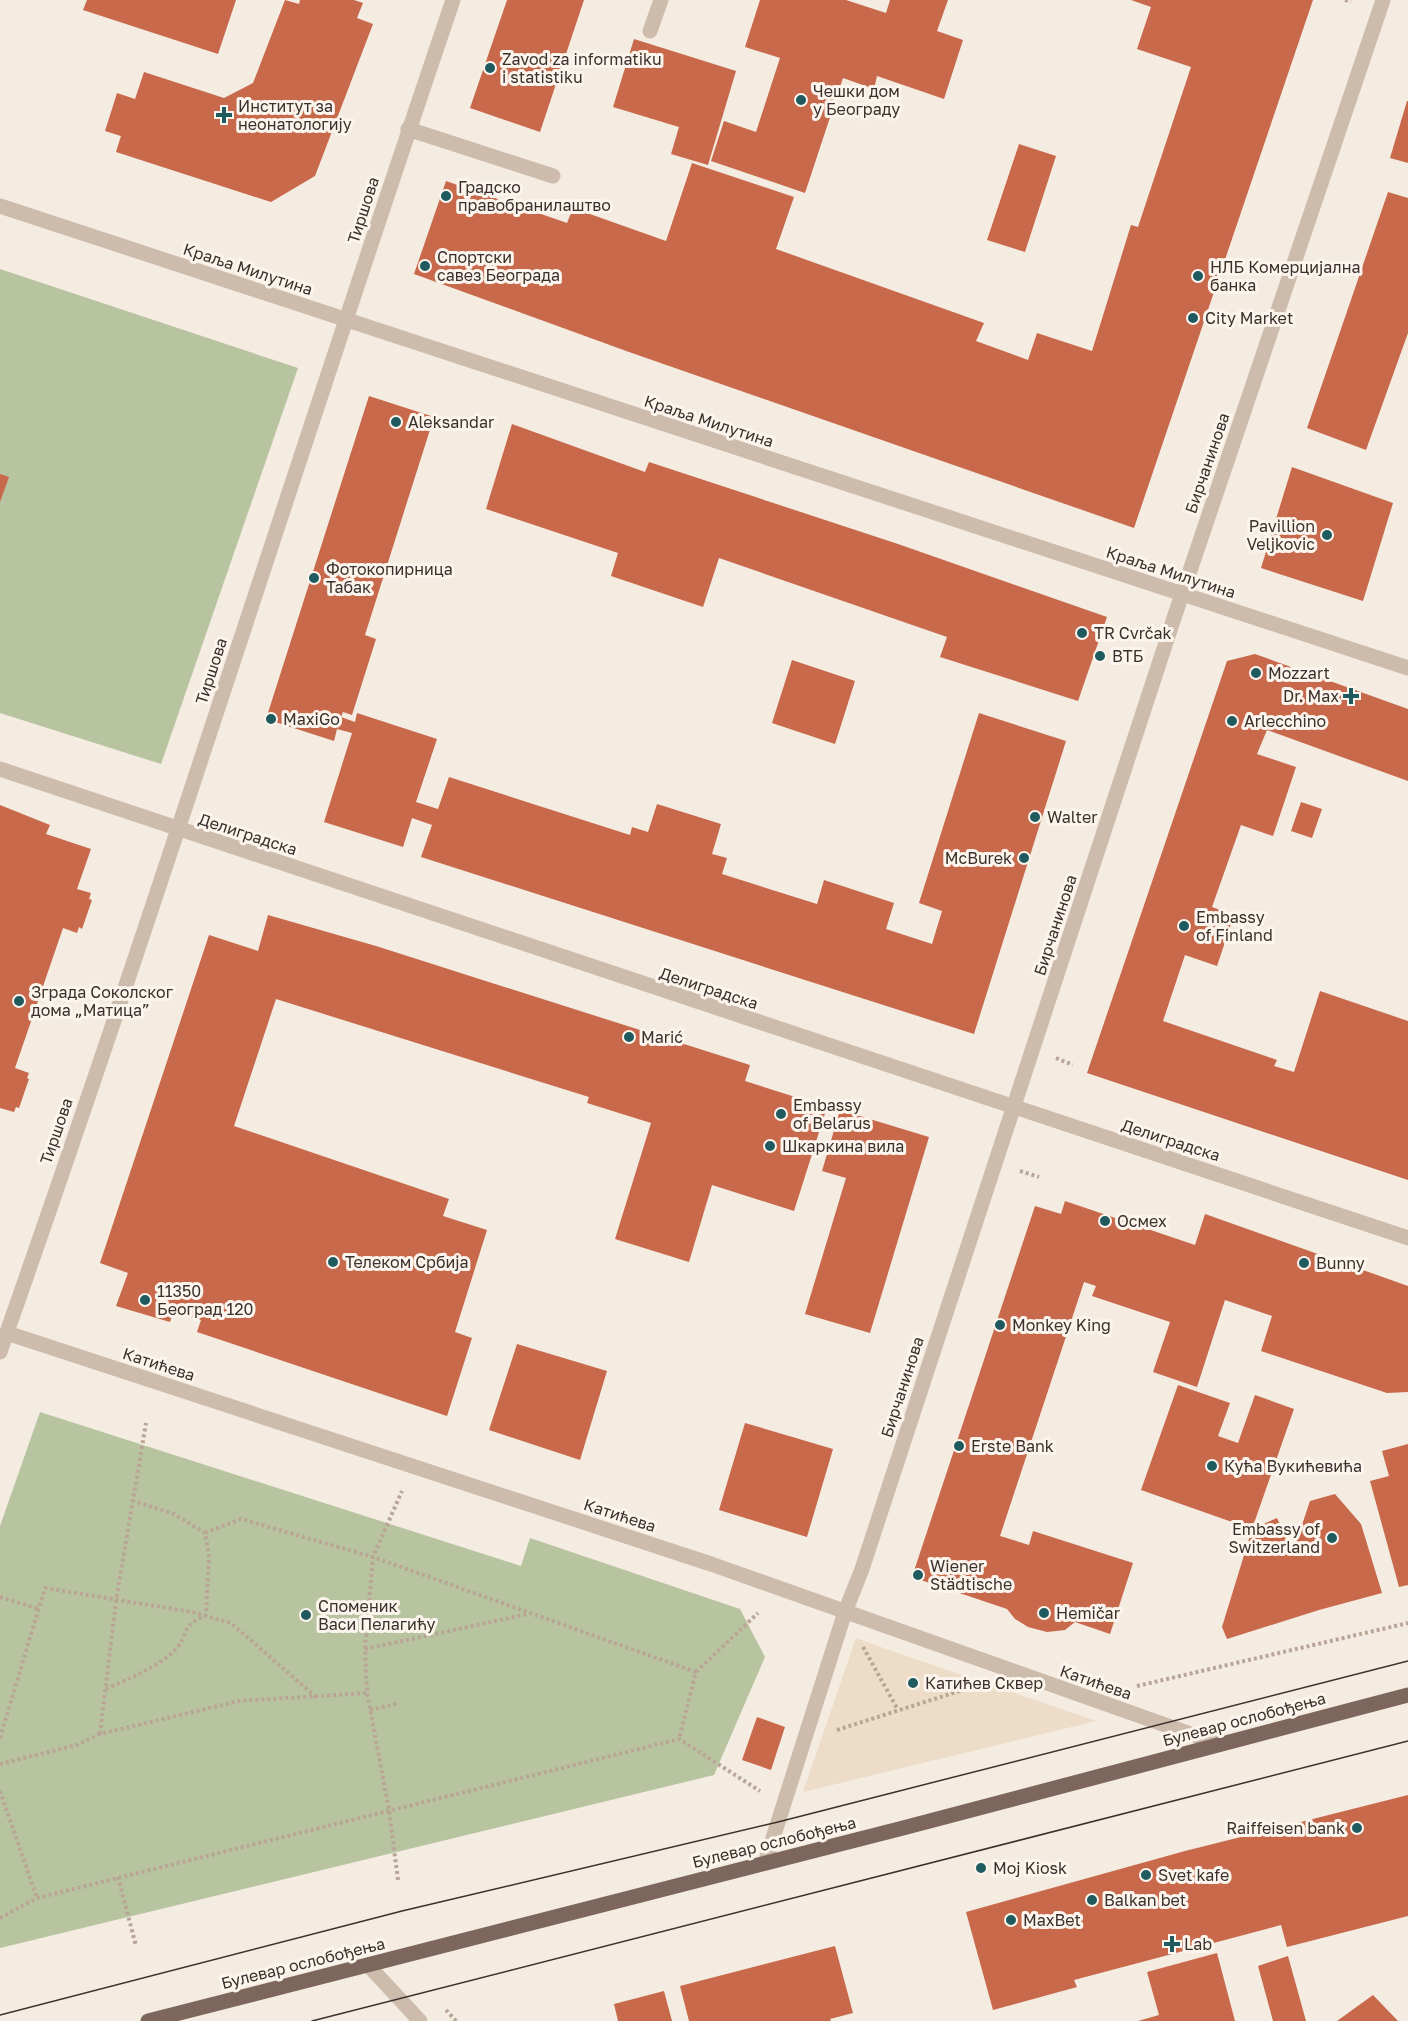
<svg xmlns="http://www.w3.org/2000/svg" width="1408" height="2021" viewBox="0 0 1408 2021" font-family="'Golos Text',sans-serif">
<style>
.green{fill:#b8c4a0}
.plaza{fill:#ecdcc8}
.building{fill:#c8694b}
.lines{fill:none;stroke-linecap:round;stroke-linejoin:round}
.path{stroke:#b9a596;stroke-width:4;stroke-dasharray:3 3;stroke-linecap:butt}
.minor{stroke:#cdbbac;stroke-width:15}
.major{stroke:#7d675c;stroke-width:15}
.tram{stroke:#3b302b;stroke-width:1.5}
.poi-dot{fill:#1f5a5e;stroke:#fbf5ee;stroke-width:2}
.labels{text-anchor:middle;stroke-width:6;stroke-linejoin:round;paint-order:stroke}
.poi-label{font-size:16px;fill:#3b302b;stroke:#fbf5ee;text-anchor:start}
.street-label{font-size:16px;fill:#3b302b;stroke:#fbf5ee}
</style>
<rect width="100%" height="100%" fill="#f4ebe1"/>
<path class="green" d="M0 269 298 368 161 764 0 713Z
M40 1412 521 1566 530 1538 740 1609 765 1657 714 1775 0 1948V1526Z"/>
<path class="plaza" d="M856 1638 886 1649 1096 1721 803 1792Z"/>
<path class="building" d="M87 0H236L218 54 83 10Z
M285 0 299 4 300 0H354L363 3 357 18 373 24 315 176 271 202 116 152 121 136 105 131 117 93 135 99 144 72 224 98 253 83Z
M507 0H584L540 132 470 108Z
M760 0H846L886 13 890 0H948L937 31 963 40 944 99 877 76 874 89 843 78 805 193 711 161 724 121 756 132 780 58 745 47Z
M1131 0H1313L1134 528 629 352 414 274 446 181 567 223 573 208 666 241 692 163 794 197 776 249 984 323 976 341 1028 360 1037 333 1092 351 1131 225 1138 227 1191 67 1137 49 1151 7Z
M634 39 736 71 708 165 671 154 679 127 613 107Z
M1407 101H1408V163L1390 158Z
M1019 144 1056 156 1025 252 987 240Z
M1388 192 1408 198V333L1366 450 1307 428Z
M369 396 434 417 365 635 376 639 352 715 343 712 341 717 355 722 357 713 437 739 416 802 438 809 449 777 630 835 632 827 648 832 657 804 721 824 712 854 727 858 722 874 817 904 824 880 894 903 886 929 932 944 942 911 919 903 979 713 1066 741 974 1034 421 857 432 825 412 818 403 847 324 822 352 733 337 729 334 741 266 719Z
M512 424 645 472 649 462 898 544 1107 617 1078 701 940 657 947 637 719 558 703 607 611 576 618 553 486 509Z
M1292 467 1393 503 1363 601 1261 568Z
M0 474 9 477 0 502Z
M1255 654 1408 709V781L1267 730 1257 754 1296 767 1273 836 1241 825 1212 907 1234 915 1217 966 1185 955 1163 1021 1277 1060 1274 1066 1294 1072 1320 991 1408 1021V1180L1087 1073 1227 661Z
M792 660 855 681 835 744 772 723Z
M1301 802 1322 809 1312 838 1291 831Z
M0 805 50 825 46 834 91 849 77 889 91 893 89 899 92 900 82 929 79 927 77 933 63 928 15 1068 29 1073 27 1078 29 1079 19 1108 16 1107 14 1112 0 1108Z
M268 915 376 946 750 1065 745 1081 827 1107 794 1211 712 1185 689 1262 615 1239 651 1123 587 1103 589 1097 276 999 234 1126 449 1199 443 1216 487 1230 455 1332 472 1338 447 1416 197 1332 201 1320 173 1312 170 1322 116 1306 128 1273 100 1263 209 935 258 951Z
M840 1110 929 1137 870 1333 805 1314 846 1178 822 1171Z
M1065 1201 1195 1245 1205 1214 1408 1286V1392L1387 1393 1261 1351 1272 1316 1225 1300 1197 1387 1153 1372 1170 1322 1092 1296 1096 1286 1084 1282 1000 1536 1029 1545 1033 1531 1133 1563 1110 1634 1075 1622 1065 1630 1047 1632 1028 1627 1015 1619 1007 1609 912 1577 1035 1206 1061 1214Z
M517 1344 607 1371 580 1460 489 1430Z
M1178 1385 1230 1403 1218 1436 1238 1443 1255 1395 1294 1409 1252 1529 1141 1490Z
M745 1423 833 1449 807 1537 719 1510Z
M1408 1444V1585L1399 1587 1370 1481 1389 1476 1382 1451Z
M1335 1494 1361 1524 1382 1593 1319 1610 1227 1639 1222 1627 1252 1529 1277 1518 1293 1552 1310 1501Z
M757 1717 785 1727 771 1770 742 1760Z
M1408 1795V1916L1287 1947 1281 1925 1074 1980 1077 1987 993 2010 966 1912 1185 1851Z
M835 1946 853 2013 830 2019 831 2021H689L680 1986Z
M1217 1953 1235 2021H1138L1159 2015 1147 1972Z
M1288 1956 1306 2021H1273L1258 1966Z
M664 1991 672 2021H618L614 2004Z
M1373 1995 1398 2021H1337Z"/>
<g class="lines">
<path class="path" d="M1345 0 1351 2
M1056 1058 1073 1065
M1020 1171 1039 1177
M205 1533 241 1519 373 1557 696 1672 679 1739
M0 1597 39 1609
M863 1647 898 1710
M365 1649 528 1614
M696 1672 758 1613
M1137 1686 1408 1623
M106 1689C130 1678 157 1668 176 1649 190 1633 179 1627 206 1615L209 1556 205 1533 174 1514 133 1501
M370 1710 399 1703
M837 1730 975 1686
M100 1734 116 1601 146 1423
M0 1738 45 1588 192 1612 231 1623 316 1697
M0 1764 77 1745 100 1734 239 1701 367 1693
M0 1791 37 1898
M118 1877 136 1946
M398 1880 389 1810 367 1693 365 1649 373 1557 402 1491
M0 1918 37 1898 679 1739 760 1791
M446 2010 456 2021"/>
<path class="minor" d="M650 31 661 0
M408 129 553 176
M0 206 1408 668
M0 769 1408 1238
M7 1333 711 1564 1219 1744
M0 1352C158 904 300 450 453 0
M765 1863 845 1612 862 1569 1174 618 1383 0
M368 1965 420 2021"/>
<path class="major" d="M148 2021 903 1828 1408 1695"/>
<path class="tram" d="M0 2015 402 1911 778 1822 1408 1661
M312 2021 1408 1741"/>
</g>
<g class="poi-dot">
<circle cx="490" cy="68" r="6"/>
<circle cx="801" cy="100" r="6"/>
<path d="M221 106h6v6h6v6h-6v6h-6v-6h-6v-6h6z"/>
<circle cx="446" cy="196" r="6"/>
<circle cx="425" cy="266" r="6"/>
<circle cx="1198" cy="276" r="6"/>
<circle cx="1193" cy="318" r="6"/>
<circle cx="396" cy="422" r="6"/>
<circle cx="1327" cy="535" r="6"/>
<circle cx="314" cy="578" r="6"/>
<circle cx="1082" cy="633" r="6"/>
<circle cx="1100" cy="656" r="6"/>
<circle cx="1256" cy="673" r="6"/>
<path d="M1348 687h6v6h6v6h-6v6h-6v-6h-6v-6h6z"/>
<circle cx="271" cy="719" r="6"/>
<circle cx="1232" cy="721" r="6"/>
<circle cx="1035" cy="817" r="6"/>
<circle cx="1024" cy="858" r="6"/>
<circle cx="1184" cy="926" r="6"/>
<circle cx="19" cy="1001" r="6"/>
<circle cx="629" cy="1037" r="6"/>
<circle cx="781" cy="1114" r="6"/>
<circle cx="770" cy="1146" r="6"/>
<circle cx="1105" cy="1221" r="6"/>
<circle cx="333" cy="1262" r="6"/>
<circle cx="1304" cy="1263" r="6"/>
<circle cx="145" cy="1300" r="6"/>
<circle cx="1000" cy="1325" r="6"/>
<circle cx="959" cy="1446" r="6"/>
<circle cx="1212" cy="1466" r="6"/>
<circle cx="1332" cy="1538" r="6"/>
<circle cx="918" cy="1575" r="6"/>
<circle cx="1044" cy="1613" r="6"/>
<circle cx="306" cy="1615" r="6"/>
<circle cx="913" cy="1683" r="6"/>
<circle cx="1357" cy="1828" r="6"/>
<circle cx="981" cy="1868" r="6"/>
<circle cx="1146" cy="1875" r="6"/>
<circle cx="1092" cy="1900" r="6"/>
<circle cx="1011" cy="1920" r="6"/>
<path d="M1169 1935h6v6h6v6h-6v6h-6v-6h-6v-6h6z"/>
</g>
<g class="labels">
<g class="poi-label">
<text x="502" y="65">Zavod za informatiku<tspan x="502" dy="18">i statistiku</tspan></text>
<text x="813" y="97">Чешки дом<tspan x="813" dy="18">у Београду</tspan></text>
<text x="238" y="112">Институт за<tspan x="238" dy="18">неонатологију</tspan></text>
<text x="458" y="193">Градско<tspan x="458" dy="18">правобранилаштво</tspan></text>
<text x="437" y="263">Спортски<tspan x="437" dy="18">савез Београда</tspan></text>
<text x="1210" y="273">НЛБ Комерцијална<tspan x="1210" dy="18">банка</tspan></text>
<text x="1205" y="324">City Market</text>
<text x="408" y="428">Aleksandar</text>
<text x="1315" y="532" text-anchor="end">Pavillion<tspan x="1315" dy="18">Veljkovic</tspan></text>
<text x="326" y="575">Фотокопирница<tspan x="326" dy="18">Табак</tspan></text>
<text x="1094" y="639">TR Cvrčak</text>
<text x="1112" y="662">ВТБ</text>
<text x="1268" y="679">Mozzart</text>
<text x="1339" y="702" text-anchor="end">Dr. Max</text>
<text x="283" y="725">MaxiGo</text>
<text x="1244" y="727">Arlecchino</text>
<text x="1047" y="823">Walter</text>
<text x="1012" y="864" text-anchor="end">McBurek</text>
<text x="1196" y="923">Embassy<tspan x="1196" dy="18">of Finland</tspan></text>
<text x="31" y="998">Зграда Соколског<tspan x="31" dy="18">дома „Матица”</tspan></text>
<text x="641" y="1043">Marić</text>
<text x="793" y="1111">Embassy<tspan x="793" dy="18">of Belarus</tspan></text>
<text x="782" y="1152">Шкаркина вила</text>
<text x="1117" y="1227">Осмех</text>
<text x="345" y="1268">Телеком Србија</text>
<text x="1316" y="1269">Bunny</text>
<text x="157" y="1297">11350<tspan x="157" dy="18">Београд 120</tspan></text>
<text x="1012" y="1331">Monkey King</text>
<text x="971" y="1452">Erste Bank</text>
<text x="1224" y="1472">Кућа Вукићевића</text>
<text x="1320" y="1535" text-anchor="end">Embassy of<tspan x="1320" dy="18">Switzerland</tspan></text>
<text x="930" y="1572">Wiener<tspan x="930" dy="18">Städtische</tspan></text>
<text x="318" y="1612">Споменик<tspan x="318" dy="18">Васи Пелагићу</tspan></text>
<text x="1056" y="1619">Hemičar</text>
<text x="925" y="1689">Катићев Сквер</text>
<text x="1345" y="1834" text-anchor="end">Raiffeisen bank</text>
<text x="993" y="1874">Moj Kiosk</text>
<text x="1158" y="1881">Svet kafe</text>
<text x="1104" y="1906">Balkan bet</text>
<text x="1023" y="1926">MaxBet</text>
<text x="1184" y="1950">Lab</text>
</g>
<g class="street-label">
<text transform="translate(363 210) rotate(-72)" y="6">Тиршова</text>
<text transform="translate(248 269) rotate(18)" y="6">Краља Милутина</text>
<text transform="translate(709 421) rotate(18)" y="6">Краља Милутина</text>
<text transform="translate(1207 463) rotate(-71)" y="6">Бирчанинова</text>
<text transform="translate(1171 572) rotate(18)" y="6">Краља Милутина</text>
<text transform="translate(211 671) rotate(-72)" y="6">Тиршова</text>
<text transform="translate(248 834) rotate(18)" y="6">Делиградска</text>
<text transform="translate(1055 925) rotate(-72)" y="6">Бирчанинова</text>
<text transform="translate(709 988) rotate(18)" y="6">Делиградска</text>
<text transform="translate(56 1131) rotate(-71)" y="6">Тиршова</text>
<text transform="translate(1171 1140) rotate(18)" y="6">Делиградска</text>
<text transform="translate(159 1364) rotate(18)" y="6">Катићева</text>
<text transform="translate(902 1387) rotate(-72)" y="6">Бирчанинова</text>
<text transform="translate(620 1515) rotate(18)" y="6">Катићева</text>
<text transform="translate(1096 1682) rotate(19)" y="6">Катићева</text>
<text transform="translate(1244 1719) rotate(-15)" y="6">Булевар ослобођења</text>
<text transform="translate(774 1842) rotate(-14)" y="6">Булевар ослобођења</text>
<text transform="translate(303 1963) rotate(-14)" y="6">Булевар ослобођења</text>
</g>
</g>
</svg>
